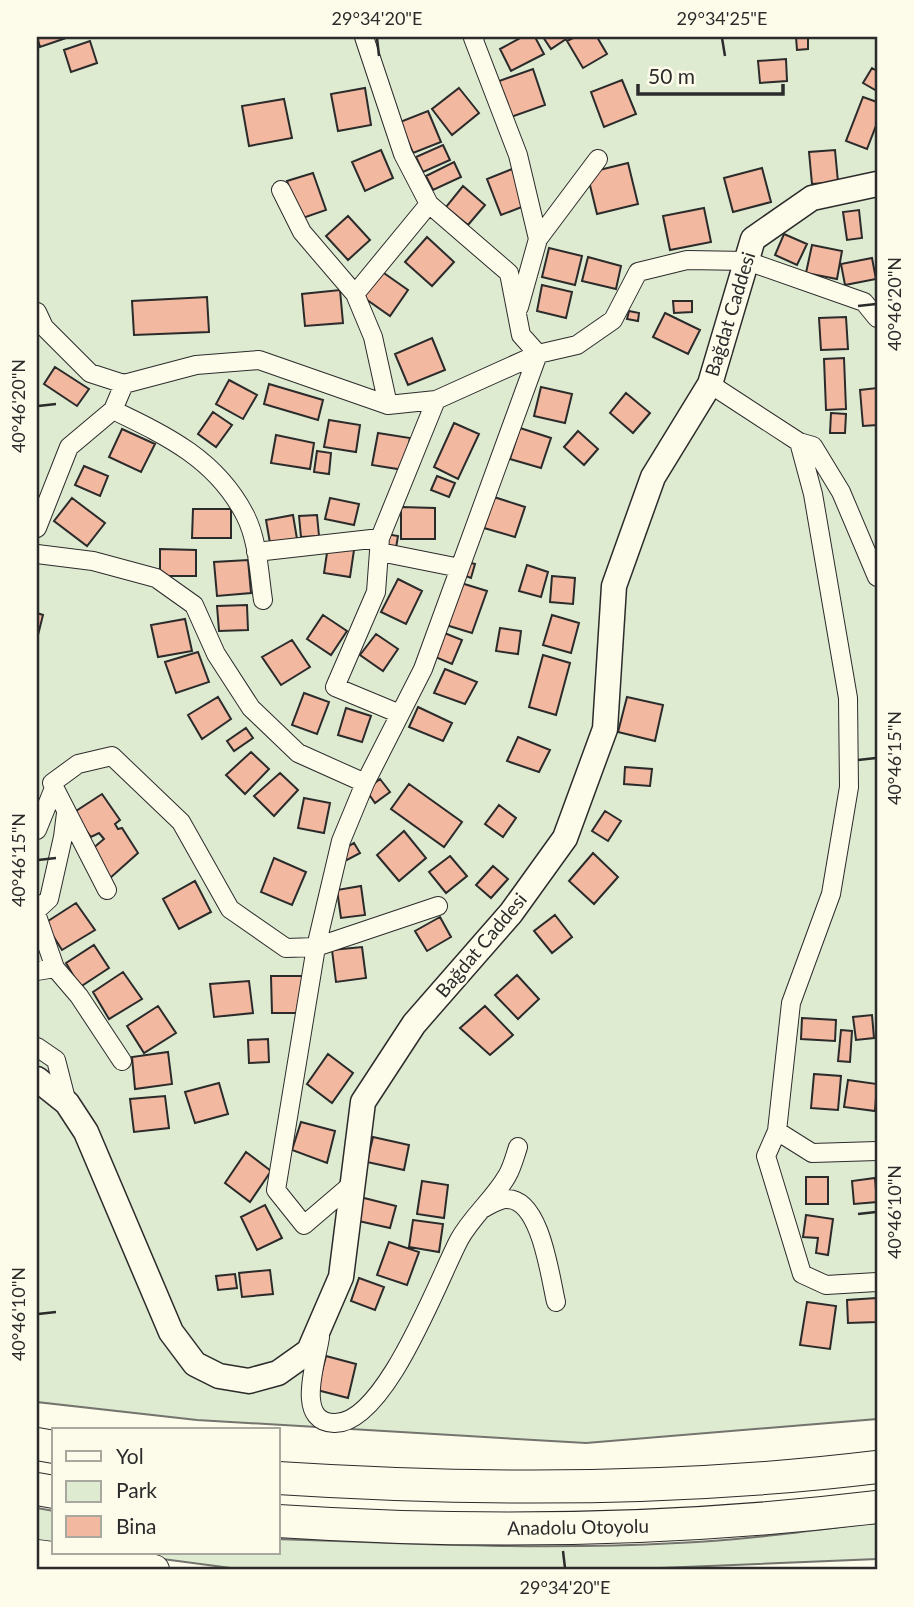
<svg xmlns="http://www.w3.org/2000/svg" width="914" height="1607" viewBox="0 0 914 1607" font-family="Lato,sans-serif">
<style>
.green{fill:#deebd1;stroke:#74746e;stroke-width:2}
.building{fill:#f2b8a0;stroke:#2b2b2b;stroke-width:2}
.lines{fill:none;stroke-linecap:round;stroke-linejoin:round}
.minor-casing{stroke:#2b2b2b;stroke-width:20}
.secondary-casing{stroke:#2b2b2b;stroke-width:27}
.trunk-casing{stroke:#2b2b2b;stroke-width:32}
.motorway-casing{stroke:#2b2b2b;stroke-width:34}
.minor{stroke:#fdfbea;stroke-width:18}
.secondary{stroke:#fdfbea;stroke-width:24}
.trunk{stroke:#fdfbea;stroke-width:30}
.motorway{stroke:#fdfbea;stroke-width:32}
.ticks{fill:none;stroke:#2b2b2b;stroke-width:2.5}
.labels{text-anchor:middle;stroke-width:5;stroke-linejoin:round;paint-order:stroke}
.street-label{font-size:19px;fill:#2b2b2b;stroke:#fdfbea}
.neatline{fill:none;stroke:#2b2b2b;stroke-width:2.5}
.ticks-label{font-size:18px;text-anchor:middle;fill:#2b2b2b}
</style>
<rect width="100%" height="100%" fill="#fdfbea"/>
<path class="green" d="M37 37H877V1419L586 1443 197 1420 37 1402Z
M37 1508 54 1511V1544L37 1542Z
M877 1522V1559L611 1570H246L117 1553H278V1539C411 1544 544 1550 677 1543 744 1540 811 1531 877 1522Z"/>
<path class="building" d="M37 37H65L66 38 40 47Z
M522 37H535L544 54 511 71 500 49Z
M543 37H569L551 49Z
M575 37H597L607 54 583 68 567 41Z
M796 37H808V49L797 50Z
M90 41 97 63 71 72 64 50Z
M786 59 787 81 760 83 758 61Z
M872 68 877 71V91L863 83Z
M533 69 545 105 511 117 499 81Z
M622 80 636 114 604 127 591 92Z
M365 88 371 125 338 131 331 94Z
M459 88 479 113 452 135 432 109Z
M863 97 877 102V123L867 149 846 141Z
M284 99 292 138 249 146 242 106Z
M428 111 441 142 413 153 400 122Z
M443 145 450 160 423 172 416 157Z
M381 150 393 178 365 191 352 162Z
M835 150 838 182 812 184 809 152Z
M454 162 461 177 433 190 426 176Z
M628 163 638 204 597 214 587 173Z
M762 168 771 202 733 212 724 178Z
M512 169 527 205 501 215 487 179Z
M313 173 326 210 300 219 287 181Z
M463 186 485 205 468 225 446 207Z
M704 208 711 242 670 250 663 216Z
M859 210 862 238 847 240 843 212Z
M348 216 370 240 348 260 326 236Z
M784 234 807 244 797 265 775 255Z
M427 237 454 262 432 286 405 262Z
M812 245 842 251 837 279 806 273Z
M549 248 582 256 575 285 542 277Z
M588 257 621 266 616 289 582 281Z
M872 258 876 279 845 285 841 264Z
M381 271 408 290 390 316 363 297Z
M542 285 572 292 566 318 537 311Z
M340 290 343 323 305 326 302 294Z
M207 297 209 332 134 335 132 301Z
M673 301H692V312L674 313Z
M629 311 639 313 638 321 627 319Z
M665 313 700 330 688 354 653 337Z
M846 317 848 349 821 350 819 318Z
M432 338 445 370 408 385 395 354Z
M844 358 846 409 826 410 824 359Z
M55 367 89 389 77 406 44 384Z
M229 380 257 395 243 419 216 404Z
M269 384 323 400 318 420 264 404Z
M541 387 572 394 565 423 534 416Z
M877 388V425L863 426 860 390Z
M626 393 650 413 633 433 610 413Z
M213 412 232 425 216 447 198 434Z
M831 413 846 414 845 433H830Z
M329 420 360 425 356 452 324 447Z
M454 423 479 434 458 479 434 467Z
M520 428 551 438 541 468 510 459Z
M122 429 155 444 141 472 109 457Z
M578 431 598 449 584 465 564 447Z
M378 433 410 438 404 470 372 465Z
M276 435 314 443 310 469 271 463Z
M317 451 331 453 329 474 314 472Z
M84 466 108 476 100 496 75 485Z
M437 476 455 483 449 497 431 490Z
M494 497 525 507 515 537 484 528Z
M72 498 105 523 87 546 54 521Z
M330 498 359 504 354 525 325 519Z
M401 507 435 508V539H401Z
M193 509H231V538H192Z
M293 515 297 539 270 543 266 520Z
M317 515 319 536 301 537 299 516Z
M386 534 398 536 396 548 384 546Z
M328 546 354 550 350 577 324 573Z
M160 549 196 550V576H160Z
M248 560 251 593 217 596 214 562Z
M467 562 475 564 471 578 463 575Z
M527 565 548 572 541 597 519 591Z
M552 576 575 578 573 604 550 602Z
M398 579 422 591 406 624 381 612Z
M461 583 487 591 472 633 446 625Z
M247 605 248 630 219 631 217 606Z
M37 613 43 615 37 639Z
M323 615 347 631 331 655 307 639Z
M552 615 579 623 571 653 543 645Z
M185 619 192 651 158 657 151 625Z
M500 628 521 631 518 654 496 651Z
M442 632 462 640 452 664 433 656Z
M376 634 398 649 383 671 360 655Z
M292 640 310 667 281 685 262 657Z
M198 652 209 682 176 693 165 662Z
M543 655 570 663 556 715 529 707Z
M445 669 477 682 465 704 434 693Z
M304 693 329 702 317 734 292 725Z
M218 697 231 719 202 739 188 715Z
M627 697 663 705 655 741 618 732Z
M418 707 452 723 443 741 409 727Z
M346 708 371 716 362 742 338 735Z
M246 728 253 738 234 751 227 741Z
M518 737 550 750 539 772 507 761Z
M251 752 269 769 245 794 226 775Z
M625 767 652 769 650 786 624 784Z
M280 773 298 790 274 816 254 796Z
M380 779 390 792 375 803 366 790Z
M409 784 462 822 444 847 391 809Z
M102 794 120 820 115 824 118 829 122 828 138 853 109 879 91 850 104 839 99 833 91 837 73 813Z
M304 798 330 803 324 833 298 828Z
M499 805 516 818 503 837 485 824Z
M605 811 621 821 608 841 592 831Z
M404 831 426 858 399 881 377 855Z
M354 843 360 853 347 860 341 851Z
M593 853 618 877 594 904 569 881Z
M450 856 467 876 446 893 429 872Z
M274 858 306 872 292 905 261 892Z
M493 866 508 879 491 898 476 885Z
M195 881 211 912 179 929 163 899Z
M361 886 365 915 341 918 337 890Z
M76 903 95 930 62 950 45 923Z
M555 915 572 937 552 953 534 931Z
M440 917 451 937 427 951 415 931Z
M94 945 109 968 80 987 66 963Z
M362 947 366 978 336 982 332 950Z
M123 972 142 999 109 1019 93 992Z
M517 975 539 999 518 1019 495 995Z
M271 976H302L304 1013H272Z
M249 981 253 1013 214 1017 210 984Z
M158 1006 176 1033 144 1053 127 1026Z
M485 1006 513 1035 490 1055 460 1028Z
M872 1015 874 1038 856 1040 853 1017Z
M802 1018 836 1020 835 1041 801 1039Z
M841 1030 852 1031 850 1062 838 1061Z
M268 1039 269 1062 249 1063 248 1040Z
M168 1052 172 1084 135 1089 132 1057Z
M328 1054 353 1073 332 1103 307 1084Z
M814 1074 841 1076 838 1110 811 1108Z
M848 1080 877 1084 875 1111 844 1107Z
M219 1083 228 1114 195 1123 185 1092Z
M165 1096 169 1128 134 1132 130 1099Z
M301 1122 335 1131 327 1163 292 1150Z
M373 1137 409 1145 404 1170 367 1162Z
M246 1152 271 1171 250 1202 225 1183Z
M806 1177H828V1204H806Z
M875 1178 877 1202 854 1204 852 1181Z
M422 1181 448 1185 444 1218 417 1214Z
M360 1197 396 1206 390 1228 354 1220Z
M265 1205 282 1238 257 1250 241 1217Z
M806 1215 833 1219 828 1255 816 1253 818 1238 803 1237Z
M413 1220 443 1224 439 1252 409 1247Z
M389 1242 419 1252 407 1285 377 1275Z
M270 1270 273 1294 242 1297 239 1273Z
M235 1274 237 1288 218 1290 216 1276Z
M359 1278 384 1287 375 1310 351 1301Z
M876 1298 877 1322 848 1323 847 1300Z
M807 1302 836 1306 830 1349 800 1345Z
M326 1356 356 1364 348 1398 317 1390Z"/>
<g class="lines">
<g class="minor-casing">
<path id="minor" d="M364 37 403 154 429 204 509 273 521 335 538 354 577 345 613 320 638 272 687 260 747 261 864 302 877 318
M475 37 473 38 518 155 538 239 519 307
M281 190 302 232 355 294 373 337 388 405
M538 239 598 159
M355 294 429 204
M37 312 44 327 90 373 124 384
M710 384 799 442 813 446 841 492 877 577
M113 410C167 436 216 459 245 515 258 540 259 573 263 600
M799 442 813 494 848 698 849 787 831 894 791 1003 777 1131 812 1153 877 1151
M37 528 69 447 113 410 124 384 196 365 259 360 388 405 436 400 538 354
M256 552 380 538
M380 552 460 568
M37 554 93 561 156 578 194 605 216 654 251 708 298 753 365 783
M400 714 335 687 376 592 380 538 436 400
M37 830 54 788
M107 890 52 783 78 764 112 756 181 822 230 909 286 948 316 947 438 906
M37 910 49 899 63 837 66 813
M37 916 55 968
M37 971 55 968 79 996 122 1061
M37 1047 56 1060 67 1103
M777 1131 766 1156 802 1274 826 1285 877 1282
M352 1184 304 1225 276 1190 316 947 341 841 365 783 423 669 538 354
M482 1209C490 1205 498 1199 507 1199 541 1199 550 1277 556 1302
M320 1337C317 1360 294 1422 334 1423 385 1425 438 1280 459 1240 472 1216 494 1199 507 1176 512 1168 515 1156 518 1147"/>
</g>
<g class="secondary-casing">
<path id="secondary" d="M37 1079 67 1103 86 1132 171 1332 195 1364 219 1376 249 1381 278 1373 309 1351 341 1277 363 1102 414 1024 511 913 565 838 605 729 614 586 653 477 710 384 753 239 812 198 877 184"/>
</g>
<g class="trunk-casing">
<path id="trunk" d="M37 1555 154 1570"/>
</g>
<g class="motorway-casing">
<path id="motorway" d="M37 1444 54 1447
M278 1478C478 1491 679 1491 877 1467
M37 1489 54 1492
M278 1521C478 1534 679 1531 877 1507"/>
</g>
<use href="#minor" class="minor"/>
<use href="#secondary" class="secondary"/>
<use href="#trunk" class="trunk"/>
<use href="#motorway" class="motorway"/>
</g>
<path class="ticks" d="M377 38 379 56M722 38 725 56M858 306 876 304M38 406 56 404M858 760 876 758M38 860 56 858M858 1214 876 1212M38 1314 56 1312M563 1551 565 1568"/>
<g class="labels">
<g class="street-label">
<text transform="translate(730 314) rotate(-73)" y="7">Bağdat Caddesi</text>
<text transform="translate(481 945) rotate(-50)" y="7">Bağdat Caddesi</text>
<text transform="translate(578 1527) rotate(-1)" y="7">Anadolu Otoyolu</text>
</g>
</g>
<rect width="914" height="1607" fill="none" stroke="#fdfbea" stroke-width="77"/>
<rect x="52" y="1428" width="228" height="126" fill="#fdfbea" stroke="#a9a89e" stroke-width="2"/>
<rect x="66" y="1451" width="35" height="10" fill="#fdfbea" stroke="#a9a89e" stroke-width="2"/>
<text x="116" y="1464" font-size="21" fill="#2b2b2b">Yol</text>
<rect x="66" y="1481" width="35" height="21" fill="#deebd1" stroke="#a9a89e" stroke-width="2"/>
<text x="116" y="1498" font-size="21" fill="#2b2b2b">Park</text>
<rect x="66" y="1516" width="35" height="21" fill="#f2b8a0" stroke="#a9a89e" stroke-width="2"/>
<text x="116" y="1534" font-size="21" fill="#2b2b2b">Bina</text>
<path d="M638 84v10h145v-10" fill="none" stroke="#2b2b2b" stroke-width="3.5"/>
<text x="648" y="84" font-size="21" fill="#2b2b2b" stroke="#fdfbea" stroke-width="5" paint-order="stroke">50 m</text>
<rect x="38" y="38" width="838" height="1530" class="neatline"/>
<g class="ticks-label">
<text x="377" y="25">29°34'20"E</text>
<text x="722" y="25">29°34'25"E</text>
<text transform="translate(895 304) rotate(-90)" y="6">40°46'20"N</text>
<text transform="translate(19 406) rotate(-90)" y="6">40°46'20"N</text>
<text transform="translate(895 758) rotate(-90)" y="6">40°46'15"N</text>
<text transform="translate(19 860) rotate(-90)" y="6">40°46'15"N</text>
<text transform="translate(895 1212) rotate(-90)" y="6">40°46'10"N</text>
<text transform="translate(19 1314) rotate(-90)" y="6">40°46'10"N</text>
<text x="565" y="1594">29°34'20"E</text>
</g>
</svg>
